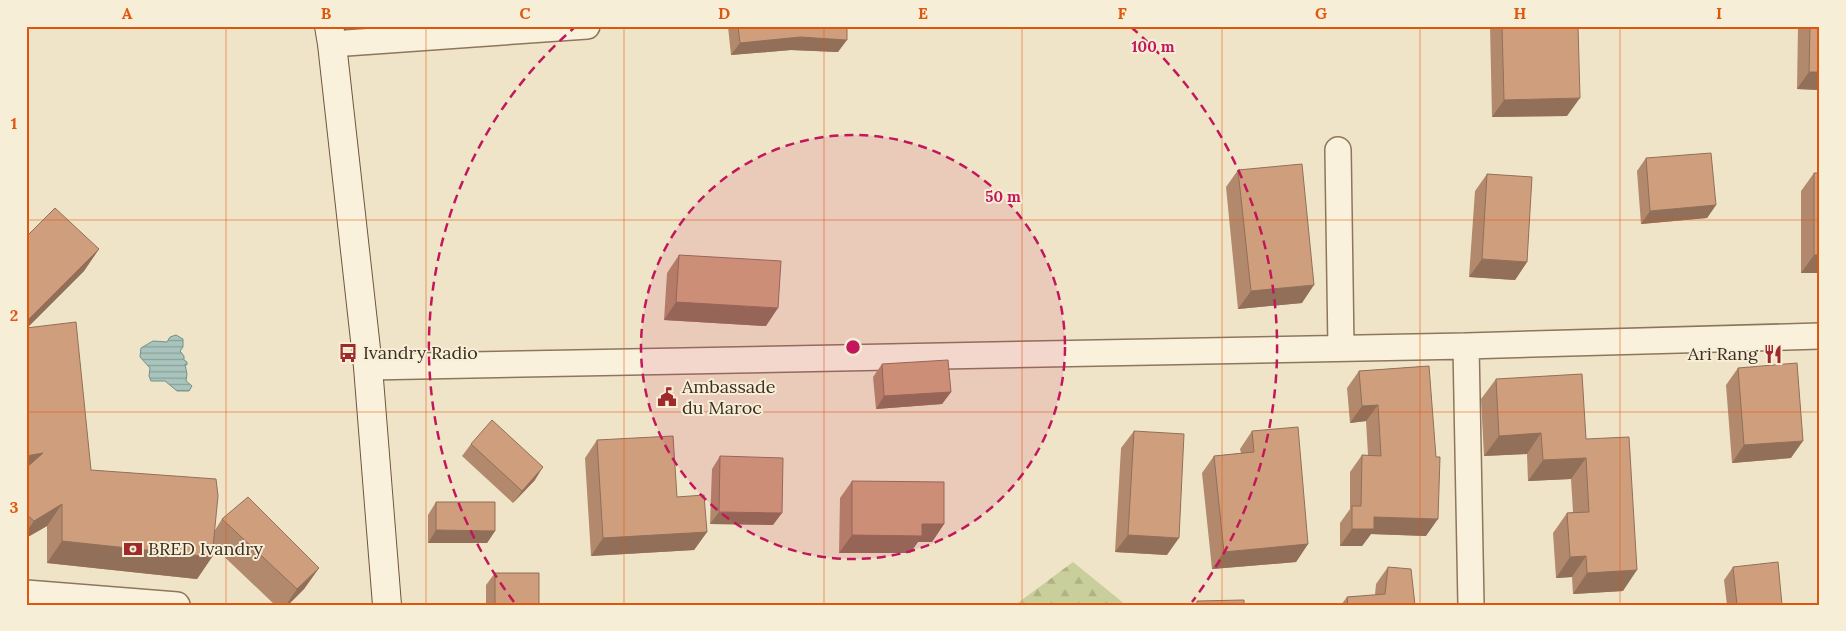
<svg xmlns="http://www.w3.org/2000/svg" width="1846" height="631" viewBox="0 0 1846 631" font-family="Lora,serif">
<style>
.forest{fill:url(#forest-firs)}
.water{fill:url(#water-rules);stroke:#6f938a}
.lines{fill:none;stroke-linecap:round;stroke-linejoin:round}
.street-casing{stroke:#8d765c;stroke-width:28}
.secondary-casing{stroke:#6f573f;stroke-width:30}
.street{stroke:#faf1dc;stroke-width:25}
.secondary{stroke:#faf1dc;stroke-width:28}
.wall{fill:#b2896c}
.shaded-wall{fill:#916f58}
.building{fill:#cf9f7d;stroke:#916f58}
.grid{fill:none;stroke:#df570d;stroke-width:1;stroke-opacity:0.55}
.ring{fill:none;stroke:#c2185b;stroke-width:2.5;stroke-dasharray:9 6}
.labels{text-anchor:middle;stroke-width:4;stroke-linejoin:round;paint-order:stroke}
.poi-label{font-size:18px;fill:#3d2e20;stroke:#f7eed8;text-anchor:start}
.centre{fill:#c2185b;stroke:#f7eed8;stroke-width:2.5}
.ring-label{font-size:15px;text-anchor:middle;font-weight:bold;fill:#c2185b;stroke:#f7eed8;stroke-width:4;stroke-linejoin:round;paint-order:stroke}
.neatline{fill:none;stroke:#df570d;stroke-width:2}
.grid-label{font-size:16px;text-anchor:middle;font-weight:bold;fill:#df570d}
</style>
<defs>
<pattern id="forest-firs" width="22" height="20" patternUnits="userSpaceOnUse" patternTransform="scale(1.25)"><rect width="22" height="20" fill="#c9cf9b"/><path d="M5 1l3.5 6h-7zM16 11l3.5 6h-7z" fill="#aeb285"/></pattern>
<pattern id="water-rules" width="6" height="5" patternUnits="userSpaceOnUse" patternTransform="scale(1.25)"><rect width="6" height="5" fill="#a9c4bc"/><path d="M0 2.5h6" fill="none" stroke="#8ba098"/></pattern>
</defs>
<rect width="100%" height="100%" fill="#f0e4c8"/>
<path class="forest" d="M1073 562 1126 605H1015Z"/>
<path class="water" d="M176 335 183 339V347L180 351 184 356V360L187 362V365L185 364 187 374 186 381 192 386 189 391H177L165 381H151L149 376 150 368 140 357 141 348 153 341 167 342 170 337Z"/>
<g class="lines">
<g class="street-casing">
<path id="street" d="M332 44 587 26
M1338 150 1341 348
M1466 346 1471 605
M368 367 1466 346 1820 336
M26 593 177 605"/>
</g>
<g class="secondary-casing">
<path id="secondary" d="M329 26 332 44 368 367 387 605"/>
</g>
<use href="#street" class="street"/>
<use href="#secondary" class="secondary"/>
</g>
<path class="wall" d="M729 26H847L838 52 791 50 731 55 728 27Z
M1490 26H1578L1567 116 1492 117Z
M1798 26H1820V90L1797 89Z
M1646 158 1716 205 1707 218 1641 224 1637 171Z
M1238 170 1302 303 1238 309 1226 187Z
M1814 173 1820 273H1801V191Z
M1487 174 1527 262 1515 280 1469 277 1475 191Z
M26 237 99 249 84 271 27 328 91 470 215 530 222 519 319 568 304 589 288 605H275L213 546 212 557 197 579 47 563V526L26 538Z
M679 255 766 326 664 320 667 273Z
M882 364 951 392 942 404 876 409 873 377Z
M1429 366 1426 536 1371 534 1362 546H1340V523L1350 509V472L1362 455H1368L1366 421 1350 423 1347 388 1359 371Z
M1738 368 1791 458 1732 463 1726 385Z
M1496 379 1586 439 1623 591 1573 594 1572 577 1556 578 1553 533 1567 513 1573 512 1571 479 1528 481 1527 454 1484 456 1481 399Z
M1134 431 1167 555 1115 552 1121 448Z
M1252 431 1308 544 1296 562 1212 569 1202 473 1214 456 1241 453 1240 449Z
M597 440 677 497 707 532 694 550 591 556 585 458Z
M471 444 535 480 513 503 462 456Z
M720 456 773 525 710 524 712 469Z
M1820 465V522H1817Z
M852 481 944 524 932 542H918L910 553H839L840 498Z
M436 502 495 531 487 543H428V515Z
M1388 567 1415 605H1341L1347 597 1375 595 1376 584Z
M1733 567 1782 605H1727L1724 580Z
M495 573 539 605H486V585Z"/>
<path class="shaded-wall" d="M800 37 847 40 838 52 791 50 731 55 740 43Z
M1809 72H1820V90L1797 89Z
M1580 98 1567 116 1492 117 1504 100Z
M1716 205 1707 218 1641 224 1650 211Z
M99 249 84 271 26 329V322Z
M1814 255H1820V273H1801Z
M1482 259 1527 262 1515 280 1469 277Z
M1314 285 1302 303 1238 309 1251 291Z
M676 302 778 308 766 326 664 320Z
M951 392 942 404 876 409 884 396Z
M1378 405 1366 421 1350 423 1362 406Z
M1541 433 1527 454 1484 456 1499 436Z
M1803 441 1791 458 1732 463 1744 445Z
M43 453 26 475V456Z
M1586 458 1571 479 1528 481 1543 460Z
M543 467 535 480 513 503 522 491Z
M62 504 47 526 26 538V532L34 521Z
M719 512 782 513 773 525 710 524Z
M1374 517 1438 519 1426 536 1371 534 1362 546H1340L1352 529Z
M922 524H944L932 542H918L910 553H839L852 535Z
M436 530 495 531 487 543H428Z
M707 532 694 550 591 556 603 538Z
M1128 535 1179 538 1167 555 1115 552Z
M62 541 212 557 197 579 47 563Z
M1308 544 1296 562 1212 569 1224 552Z
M1586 556 1572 577 1556 578 1570 557Z
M319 568 304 589 288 605H286L297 589Z
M1637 570 1623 591 1573 594 1587 573Z"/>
<path class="building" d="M738 26H847V40L800 37 740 43Z
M1502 26H1578L1580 98 1504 100Z
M1810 26H1820V72H1809Z
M1711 153 1716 205 1650 211 1646 158Z
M1302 164 1314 285 1251 291 1238 170Z
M1814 173H1820V255H1814Z
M1487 174 1532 177 1527 262 1482 259Z
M55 208 99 249 26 322V237Z
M679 255 781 261 778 308 676 302Z
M76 322 91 470 216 479 218 496 212 557 62 541V504L34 521 26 514V468L43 453 26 456V328Z
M948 360 951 392 884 396 882 364Z
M1797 363 1803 441 1744 445 1738 368Z
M1429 366 1436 457H1440L1438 519 1374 517V529H1352V506H1361L1362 455 1381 456 1378 405 1362 406 1359 371Z
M1582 374 1586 439 1629 437 1637 570 1587 573 1586 556 1570 557 1567 513 1589 512 1586 458 1543 460 1541 433 1499 436 1496 379Z
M492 420 543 467 522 491 471 444Z
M1298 427 1308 544 1224 552 1214 456 1254 452 1252 431Z
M1134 431 1184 434 1179 538 1128 535Z
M673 436 677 497 704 495 707 532 603 538 597 440Z
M720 456 783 458 782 513 719 512Z
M852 481 944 482V524H922V536L852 535Z
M248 497 319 568 297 589 222 519Z
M436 502H495V531L436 530Z
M1778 562 1782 605H1737L1733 567Z
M1388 567 1411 569 1415 605H1348L1347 597 1385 594Z
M495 573H539V605H495Z
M1244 600V605H1197V601Z"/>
<path class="grid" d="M226 26V605M426 26V605M624 26V605M824 26V605M1022 26V605M1222 26V605M1420 26V605M1620 26V605M26 220H1820M26 412H1820"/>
<circle cx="853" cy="347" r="212" fill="#c2185b" fill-opacity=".12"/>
<g class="ring">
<circle cx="853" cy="347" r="212"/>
<path d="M514 602A424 424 0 0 1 575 27M1131 27A424 424 0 0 1 1192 602"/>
</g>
<defs>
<g id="bus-bare" transform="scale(1.5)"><path d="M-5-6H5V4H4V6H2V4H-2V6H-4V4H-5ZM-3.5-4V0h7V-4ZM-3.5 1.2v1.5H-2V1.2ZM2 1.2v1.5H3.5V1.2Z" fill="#9e2a2b" stroke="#f7eed8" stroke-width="2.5" paint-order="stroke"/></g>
<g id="restaurant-bare" transform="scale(1.5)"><path d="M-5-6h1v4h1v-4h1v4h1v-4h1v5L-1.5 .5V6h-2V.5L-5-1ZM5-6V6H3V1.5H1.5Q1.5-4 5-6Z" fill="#9e2a2b" stroke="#f7eed8" stroke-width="2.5" paint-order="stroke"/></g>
<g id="civic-bare" transform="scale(1.5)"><path d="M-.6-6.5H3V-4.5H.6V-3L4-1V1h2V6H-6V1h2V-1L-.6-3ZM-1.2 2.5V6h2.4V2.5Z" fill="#9e2a2b" stroke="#f7eed8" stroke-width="2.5" paint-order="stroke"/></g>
<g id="bank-bare" transform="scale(1.5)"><path d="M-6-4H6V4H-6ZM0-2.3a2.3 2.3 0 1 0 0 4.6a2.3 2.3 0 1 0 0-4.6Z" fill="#9e2a2b" stroke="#f7eed8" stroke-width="2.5" paint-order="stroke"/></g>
</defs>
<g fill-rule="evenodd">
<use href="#bus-bare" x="348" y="353"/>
<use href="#restaurant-bare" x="1773" y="354"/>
<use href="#civic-bare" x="667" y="397"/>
<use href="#bank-bare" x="133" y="549"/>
</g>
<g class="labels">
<g class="poi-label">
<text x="363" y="359">Ivandry Radio</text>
<text x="1758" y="360" text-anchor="end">Ari Rang</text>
<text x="682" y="393">Ambassade<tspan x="682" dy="21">du Maroc</tspan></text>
<text x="148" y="555">BRED Ivandry</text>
</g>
</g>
<circle cx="853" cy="347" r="8" class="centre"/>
<g class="ring-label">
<text x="1153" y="52">100 m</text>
<text x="1003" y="202">50 m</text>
</g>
<rect width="1846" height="631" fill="none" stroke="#f7eed8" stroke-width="55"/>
<rect x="28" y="28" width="1790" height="576" class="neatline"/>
<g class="grid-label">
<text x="127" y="19">A</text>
<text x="326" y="19">B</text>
<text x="525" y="19">C</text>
<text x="724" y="19">D</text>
<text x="923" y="19">E</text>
<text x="1122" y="19">F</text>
<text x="1321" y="19">G</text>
<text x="1520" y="19">H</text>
<text x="1719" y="19">I</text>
<text x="14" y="129">1</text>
<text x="14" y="321">2</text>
<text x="14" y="513">3</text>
</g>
</svg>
